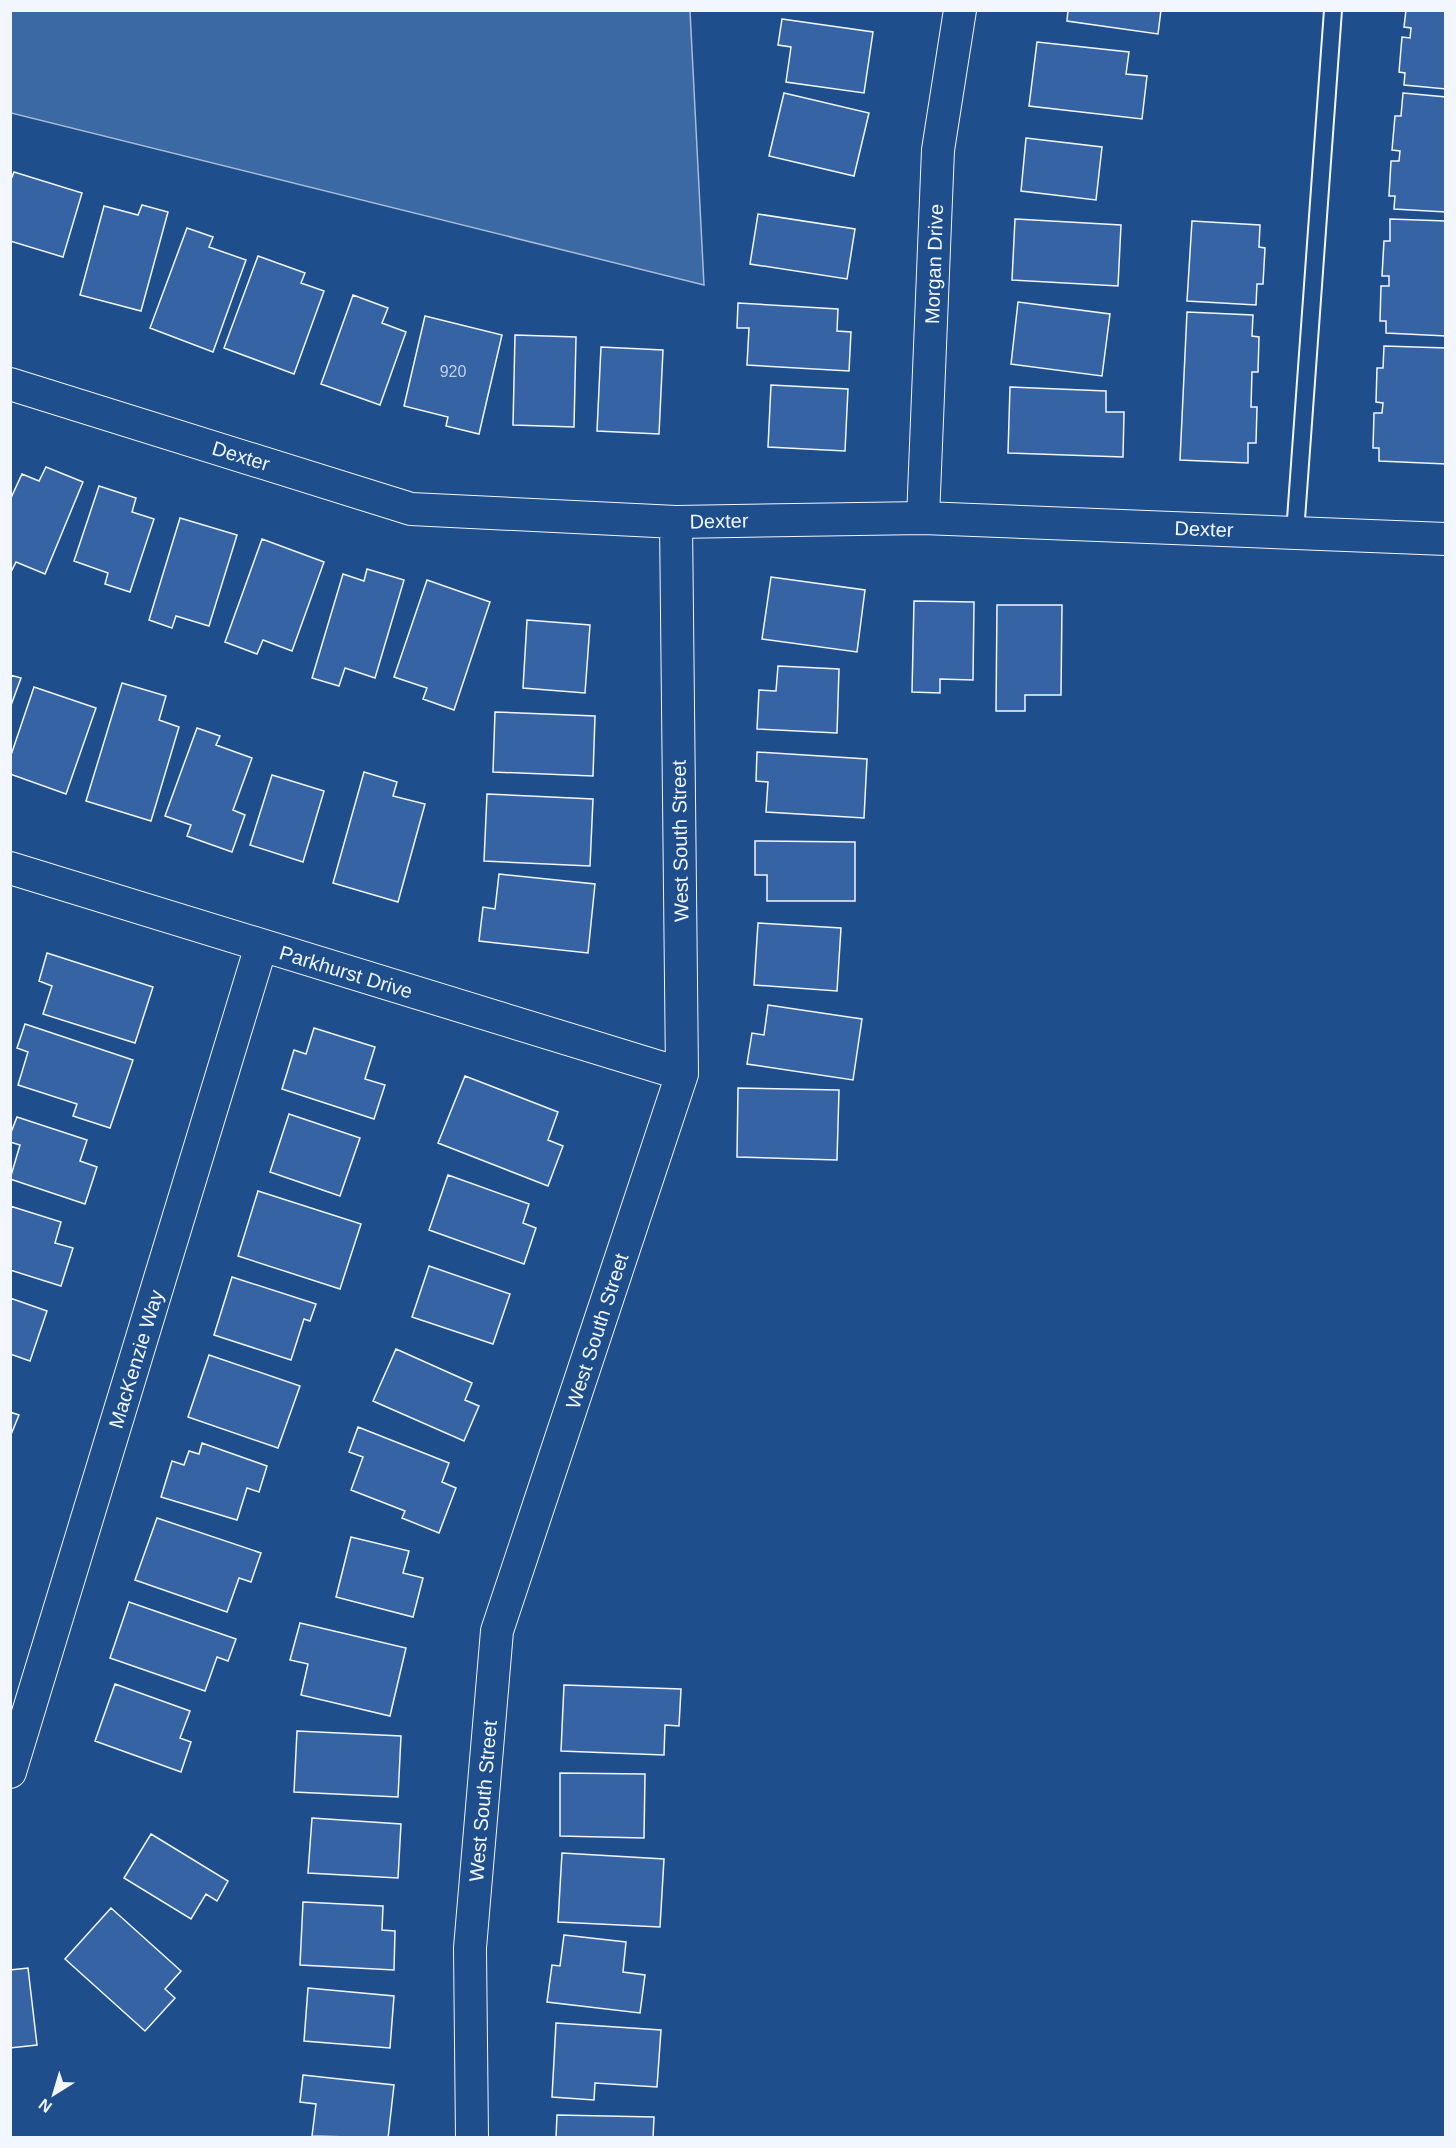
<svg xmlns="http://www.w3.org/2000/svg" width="1456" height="2148" viewBox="0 0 1456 2148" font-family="Arial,sans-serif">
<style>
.water{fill:#3b69a3;stroke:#a8bbd7;stroke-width:1.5}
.building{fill:#3563a3;stroke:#f2f6ff;stroke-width:1.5}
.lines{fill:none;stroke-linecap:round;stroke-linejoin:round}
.service-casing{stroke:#f2f6ff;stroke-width:20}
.minor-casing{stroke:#f2f6ff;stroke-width:34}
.service{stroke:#1f4e8c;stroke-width:16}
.minor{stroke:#1f4e8c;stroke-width:32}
.labels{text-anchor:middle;stroke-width:4.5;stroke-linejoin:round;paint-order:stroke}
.number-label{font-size:16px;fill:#c3d1e8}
.street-label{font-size:20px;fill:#f2f6ff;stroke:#1f4e8c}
</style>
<rect width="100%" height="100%" fill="#1f4e8c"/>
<path class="water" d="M11 10 690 11 704 285 11 113Z"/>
<path class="building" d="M1068 10H1161L1158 34 1067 21Z
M1406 10H1446V89L1404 85 1405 73 1399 72 1402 37 1410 38 1411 28 1404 27Z
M782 19 873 32 864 93 786 82 791 47 778 45Z
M1037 42 1129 52 1126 74 1147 76 1142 119 1029 106Z
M784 93 869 113 854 176 769 156Z
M1403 93 1446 97V212L1394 209 1395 196H1389L1391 161H1399L1400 151 1392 150 1395 116H1401Z
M1026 138 1102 147 1096 200 1021 191Z
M14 172 82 193 63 257 10 241V182Z
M142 205 168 212 141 311 80 295 104 206 138 215Z
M758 214 855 229 847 279 750 264Z
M1015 219 1121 225 1118 286 1012 280Z
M1390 219 1446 221V336L1386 333V321H1380L1381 286H1389V276H1382L1384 241H1390Z
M1192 221 1260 225 1259 247 1265 248 1263 284H1257L1256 305 1187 301Z
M187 228 213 237 209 247 246 260 213 352 150 328Z
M258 256 305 273 301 283 324 291 294 374 224 348Z
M353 295 388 308 382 323 406 332 380 405 321 384Z
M1018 302 1110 314 1102 376 1011 364Z
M738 303 838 309 837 331 851 332 849 371 747 365 749 328H737Z
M1187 312 1253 315 1252 336 1259 337 1258 372H1252L1251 407H1257L1256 443H1248V463L1180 460Z
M425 316 502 335 479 434 446 426 448 417 404 406Z
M515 335 576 337 574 427 513 425Z
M1384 346 1446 348V464L1379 461V448H1373L1374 413H1382L1383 403 1376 402 1377 368H1383Z
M601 347 663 350 659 434 597 431Z
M771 385 848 389 845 451 768 447Z
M1010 387 1106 391V412H1124L1123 457 1008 453Z
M46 467 83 482 45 574 16 562 10 574V500L22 474 39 481Z
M99 486 136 498 132 512 154 519 130 592 105 584 108 573 74 561Z
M180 518 237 535 209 626 176 616 172 628 149 620Z
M262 539 324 562 292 651 263 640 257 654 225 642Z
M367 569 404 580 375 678 345 668 339 686 312 678 343 574 364 581Z
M771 577 865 590 857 652 762 639Z
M427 580 490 602 454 710 423 699 427 688 394 677Z
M914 601 974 602 973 680 940 679V693L912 692Z
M997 605H1062L1061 695H1025V711H996Z
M527 620 590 625 585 693 523 688Z
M778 666 839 669 837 733 757 729 759 690 776 691Z
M10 675 21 678 10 708Z
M122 683 166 696 159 720 179 727 151 821 86 801Z
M34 687 96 708 66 794 10 774V758Z
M495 712 595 716 593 776 493 772Z
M197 728 220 736 216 745 252 758 233 810 245 815 232 852 187 836 191 825 165 816Z
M757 752 867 759 864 818 766 812 768 782 756 781Z
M364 772 397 782 393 796 425 804 398 902 333 883Z
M272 775 324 791 303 862 250 845Z
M487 794 593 799 590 866 484 861Z
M755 841 855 842V901H767V875H755Z
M499 874 595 884 588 953 479 941 483 907 495 909Z
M758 923 841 928 837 991 754 985Z
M47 953 153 987 135 1043 43 1014 52 986 39 981Z
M768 1005 862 1019 853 1080 747 1064 752 1033 764 1035Z
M25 1024 133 1060 110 1128 73 1116 77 1104 18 1085 28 1052 17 1048Z
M314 1028 375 1047 365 1079 385 1085 374 1119 282 1089 294 1050 306 1054Z
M465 1076 558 1112 548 1140 563 1146 548 1186 438 1143Z
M738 1088 839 1090 837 1160 737 1157Z
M289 1114 360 1138 340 1196 270 1172Z
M17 1117 87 1140 80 1161 97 1167 85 1204 10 1179 20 1145 10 1142V1135Z
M448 1175 529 1204 523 1223 536 1228 524 1264 429 1230Z
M258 1191 361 1224 340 1289 238 1256Z
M10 1206 61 1222 55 1243 73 1248 61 1286 10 1270Z
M429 1266 510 1294 493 1344 412 1317Z
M232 1277 316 1304 310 1321 304 1319 291 1360 214 1335Z
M10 1298 47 1311 30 1361 10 1354Z
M396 1349 472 1383 465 1400 479 1406 464 1441 373 1401Z
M209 1355 300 1386 278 1448 188 1417Z
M10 1412 19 1415 10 1437Z
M358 1427 449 1463 442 1482 456 1488 439 1533 402 1518 405 1511 351 1490 363 1457 349 1452Z
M202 1443 267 1466 259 1492 247 1488 237 1520 161 1497 172 1461 184 1465 189 1451 199 1454Z
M157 1518 261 1553 251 1582 239 1578 227 1612 135 1580Z
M351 1537 409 1551 403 1573 423 1578 413 1617 336 1597Z
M129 1602 236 1639 228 1661 217 1657 205 1691 110 1658Z
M300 1623 406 1648 390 1716 301 1695 308 1664 290 1660Z
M115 1684 190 1711 180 1738 191 1742 181 1772 95 1741Z
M564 1685 681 1689 679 1726 665 1725 664 1755 561 1751Z
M297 1731 401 1736 398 1797 294 1792Z
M560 1773 645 1774 644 1838 560 1836Z
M312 1818 401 1824 398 1878 308 1873Z
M151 1834 228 1881 217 1901 206 1894 191 1919 124 1878Z
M562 1853 664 1859 660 1927 558 1922Z
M303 1902 383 1906 382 1930 395 1931 394 1970 300 1965Z
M111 1908 181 1971 165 1989 175 1998 145 2031 65 1959Z
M564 1935 626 1942 623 1972 645 1975 640 2013 547 2002 552 1965 560 1966Z
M28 1968 37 2045 10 2048V1970Z
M308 1988 394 1996 390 2048 304 2041Z
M556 2023 661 2030 657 2087 595 2083 594 2100 552 2097Z
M303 2075 394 2085 388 2138 312 2136 316 2104 300 2102Z
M557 2115 654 2117 653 2138H556Z"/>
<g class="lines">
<g class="service-casing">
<path id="service" d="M1295 533 1333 10"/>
</g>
<g class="minor-casing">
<path id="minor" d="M10 384 411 509 676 522 923 518 1446 539
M923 518 938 150 960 10
M10 868 682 1074
M10 1772 261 946
M472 2138 470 1948 497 1631 682 1074 676 522"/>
</g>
<use href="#service" class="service"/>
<use href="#minor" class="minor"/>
</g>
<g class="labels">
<g class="number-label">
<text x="453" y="377">920</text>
</g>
<g class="street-label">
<text transform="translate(934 264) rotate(-88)" y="7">Morgan Drive</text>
<text transform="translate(241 456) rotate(17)" y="7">Dexter</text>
<text transform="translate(719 521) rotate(-1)" y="7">Dexter</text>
<text transform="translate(1204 529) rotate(2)" y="7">Dexter</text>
<text transform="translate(680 841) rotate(-91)" y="7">West South Street</text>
<text transform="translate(346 972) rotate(17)" y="7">Parkhurst Drive</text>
<text transform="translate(597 1331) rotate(-72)" y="7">West South Street</text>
<text transform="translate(136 1359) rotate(-73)" y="7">MacKenzie Way</text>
<text transform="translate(483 1801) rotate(-85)" y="7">West South Street</text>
</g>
</g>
<rect width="1456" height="2148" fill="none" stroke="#f2f6ff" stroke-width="24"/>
<g transform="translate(54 2094) rotate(217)" stroke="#1f4e8c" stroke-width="4.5" paint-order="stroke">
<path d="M0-4.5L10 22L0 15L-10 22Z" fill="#f2f6ff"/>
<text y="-9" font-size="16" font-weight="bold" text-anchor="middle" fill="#f2f6ff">N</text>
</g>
</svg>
